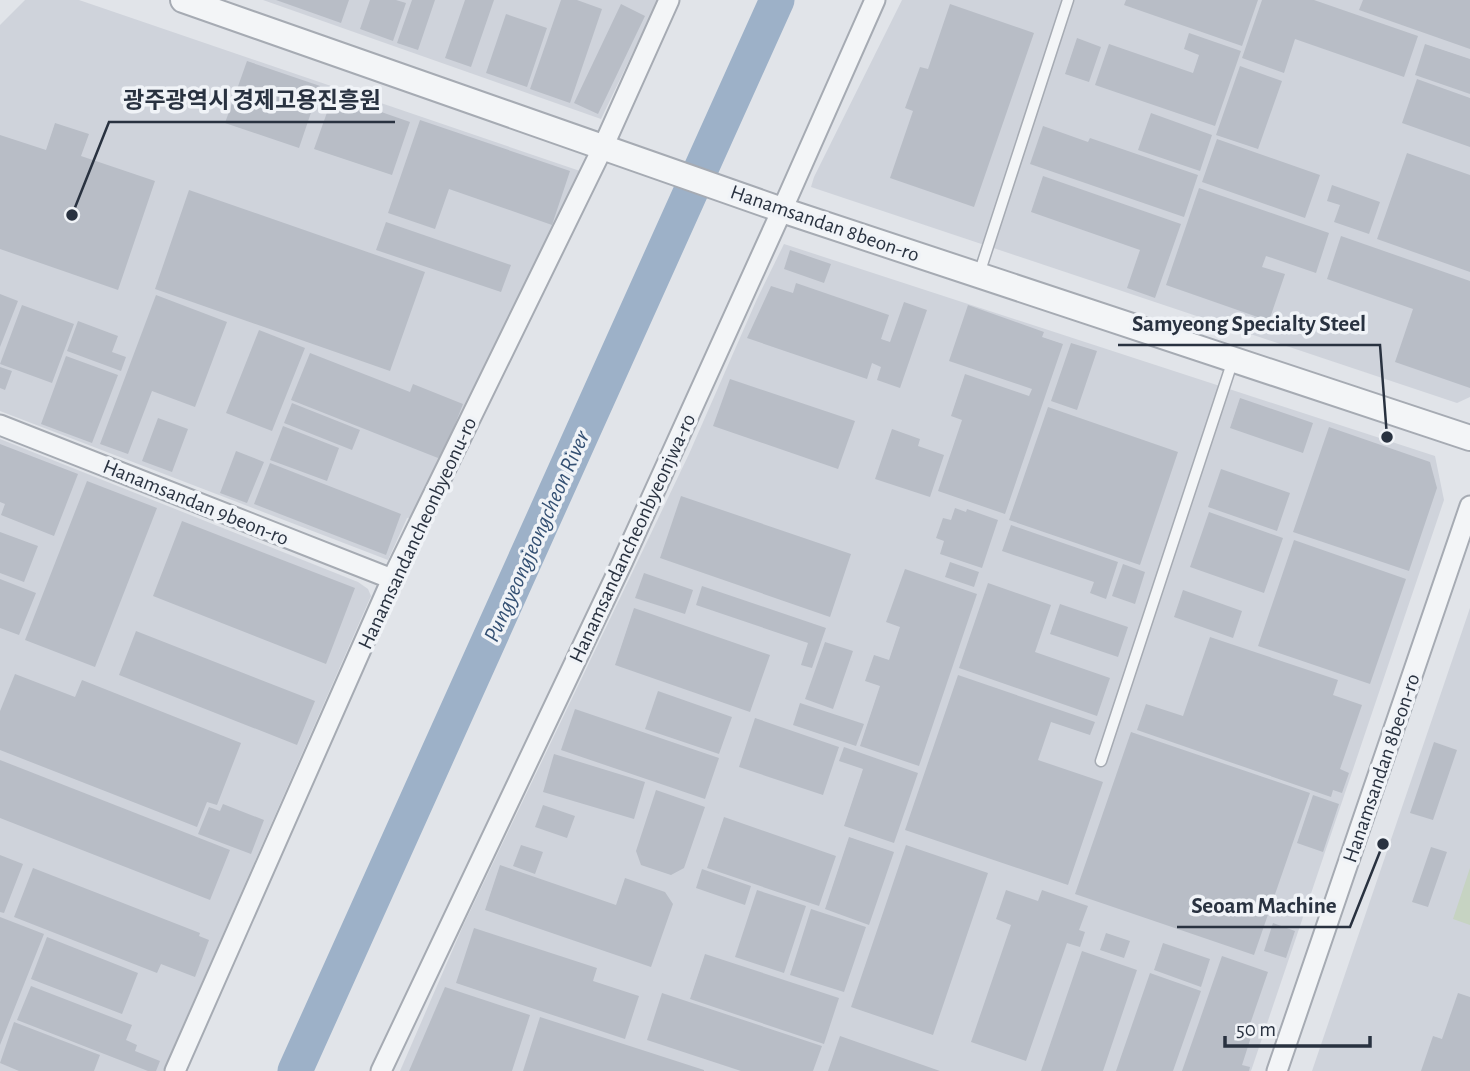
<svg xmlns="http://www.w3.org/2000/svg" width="1470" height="1071" viewBox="0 0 1470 1071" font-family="'Alegreya Sans','Noto Sans KR',sans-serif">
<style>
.built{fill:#cfd3db}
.green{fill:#c6d3c2}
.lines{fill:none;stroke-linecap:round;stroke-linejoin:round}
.river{stroke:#9db1c8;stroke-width:35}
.building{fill:#b8bdc6}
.service-casing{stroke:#a6abb3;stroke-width:13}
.minor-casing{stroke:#a6abb3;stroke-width:23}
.tertiary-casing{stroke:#a6abb3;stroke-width:28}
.service{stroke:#f3f5f7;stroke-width:10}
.minor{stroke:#f3f5f7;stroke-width:19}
.tertiary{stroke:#f3f5f7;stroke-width:24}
.labels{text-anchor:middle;stroke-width:7;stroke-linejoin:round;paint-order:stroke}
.street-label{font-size:21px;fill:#293240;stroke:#f0f3f7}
.water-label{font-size:23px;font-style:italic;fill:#345073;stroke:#f0f3f7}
.leader{fill:none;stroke:#293240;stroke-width:2.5}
.callout-dot{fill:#293240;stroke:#f0f3f7;stroke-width:2.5}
.callout-label{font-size:23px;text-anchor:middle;font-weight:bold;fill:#293240;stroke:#f0f3f7;stroke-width:7;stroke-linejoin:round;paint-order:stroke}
</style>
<rect width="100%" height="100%" fill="#e1e4e9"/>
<path class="built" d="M25 0H79L580 171 416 517 407 518 388 560 0 411V25Z
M263 0H658L601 119Z
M902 0H1470V397L1457 403 811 187 814 177Z
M784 244 1435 456 1444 500 1251 1071H400L463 926 689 454 757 299Z
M0 439 358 582 368 589 371 596 163 1071H0Z
M1470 608V1071H1312Z"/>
<path class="green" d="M1470 868V925L1453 919Z"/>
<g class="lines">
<path class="river" d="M295 1071 777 0"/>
</g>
<path class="building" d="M276 0H349L341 23Z
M370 0H396L406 3 393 41 360 29Z
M412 0H435L418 50 397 43Z
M465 0H494L471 67 445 58Z
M561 0H577L602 9 570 103 530 89Z
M1126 0H1258L1242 46 1124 5Z
M1262 0H1314L1418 36 1404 77 1295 39 1284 73 1242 58Z
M1363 0H1470V49L1359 10Z
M621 4 645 16 598 114 574 103Z
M950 4 1034 33 974 207 890 178 913 111 905 108 920 67 928 69Z
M506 14 547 28 527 87 486 73Z
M1189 33 1241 51 1215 126 1095 85 1109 44 1193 73 1199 55 1184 49Z
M1077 38 1101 47 1089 82 1065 74Z
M1425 44 1470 59V94L1415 75Z
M247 61 320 86 299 148 225 123Z
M1240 66 1282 81 1258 149 1216 135Z
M1417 79 1470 98V147L1402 123Z
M341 98 410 122 392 175 314 149 330 104Z
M1151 113 1212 135 1200 171 1138 150Z
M420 120 570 171 552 225 449 189 435 229 388 213Z
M55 123 89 134 81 156 155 181 118 290 0 249V135L46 150Z
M1043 126 1088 142 1090 138 1198 175 1184 217 1030 164Z
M1217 139 1320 175 1305 218 1202 182Z
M1407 153 1470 175V272L1377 239Z
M1043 176 1181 224 1155 298 1127 288 1140 250 1031 212Z
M1332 185 1380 202 1369 234 1334 222 1340 205 1327 201Z
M1199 188 1329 233 1316 273 1266 256 1262 267 1285 274 1269 321 1166 285Z
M189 190 425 272 390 371 155 289Z
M386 222 511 265 501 292 376 250Z
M1341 236 1470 281V388L1395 362 1413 309 1327 279Z
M790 250 831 264 824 283 784 269Z
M796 283 889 315 881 339 890 342 904 302 927 310 900 388 877 380 881 367 872 363 867 379 747 338 771 286 793 293Z
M0 294 18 301 0 347Z
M156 295 227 322 195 407 152 391 128 454 100 444Z
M22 305 74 324 52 383 0 364Z
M968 305 1044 332 1042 337 1063 344 1005 514 938 491 962 420 951 416 965 374 1029 396 1032 389 949 361Z
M78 321 118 336 112 352 126 357 121 371 67 351Z
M259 330 305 348 272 431 226 413Z
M1071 343 1097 351 1077 410 1051 401Z
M310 353 410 392 413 384 463 404 443 455 438 458 291 400Z
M66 356 118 375 92 443 41 424Z
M0 367 12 371 5 390 0 388Z
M730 379 855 421 838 469 713 426Z
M1240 398 1313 423 1303 453 1230 428Z
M292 403 360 430 352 450 284 423Z
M1048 407 1178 452 1140 565 1009 520Z
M158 418 188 429 172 472 142 461Z
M283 426 339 448 327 481 270 460Z
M1329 427 1430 462 1437 488 1409 571 1293 532Z
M892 429 920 439 918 446 944 455 930 497 875 479Z
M0 444 78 474 54 536 1 515 5 504 0 502Z
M236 451 264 462 247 503 220 493Z
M270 463 401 514 386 555 254 504Z
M1221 469 1290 493 1277 531 1208 507Z
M87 481 157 508 95 667 25 640Z
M681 496 851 554 830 617 660 558Z
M955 508 966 512 967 509 998 520 982 568 940 554 944 541 936 538 943 518 951 520Z
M1209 512 1283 538 1264 593 1190 567Z
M182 521 355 588 326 664 153 596Z
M1011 525 1118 562 1106 599 1090 593 1094 582 1002 551Z
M0 532 38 546 24 582 0 573Z
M1294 540 1406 579 1370 684 1258 646Z
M950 562 979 572 974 587 945 577Z
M1123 564 1145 572 1135 604 1112 596Z
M905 569 977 594 919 766 860 746 880 686 865 681 874 655 889 660 900 627 886 622Z
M644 573 693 590 685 614 635 598Z
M0 579 36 593 19 635 0 628Z
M988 583 1051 605 1035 652 1110 678 1097 716 959 668Z
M702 586 826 628 812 668 801 665 808 643 696 605Z
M1183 590 1242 611 1233 638 1174 617Z
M1060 604 1128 627 1118 657 1050 634Z
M634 608 770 655 750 712 615 665Z
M136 631 315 701 297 745 119 675Z
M1210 637 1338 680 1333 695 1362 705 1340 769 1349 773 1342 793 1333 790 1331 797 1137 730 1146 704 1183 716Z
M825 642 853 651 833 709 805 699Z
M15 674 75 697 82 680 241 743 217 805 207 802 197 827 0 750V711Z
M958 675 1095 722 1090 735 1051 722 1038 760 1103 782 1068 885 905 830Z
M658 691 732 717 719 754 645 729Z
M800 703 864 724 856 746 793 725Z
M575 709 719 758 705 799 561 750Z
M755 718 839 747 823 795 739 767Z
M1131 732 1310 793 1254 955 1075 894Z
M1434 742 1457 750 1433 820 1410 813Z
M844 747 918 773 894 843 844 826 863 769 839 761Z
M554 754 645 782 634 819 543 792Z
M0 760 230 850 210 900 0 818Z
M656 790 705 807 684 868 671 875 641 865 636 851Z
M1313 795 1339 804 1323 852 1297 843Z
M223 804 264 820 251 854 198 834 209 807 220 811Z
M543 805 575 816 567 838 535 827Z
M724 817 836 856 819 906 707 868Z
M849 837 894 852 869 925 825 909Z
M521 845 543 852 535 874 513 866Z
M906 845 988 873 933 1035 851 1007Z
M1431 847 1447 852 1428 907 1412 902Z
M0 855 23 864 4 913 0 912Z
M500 865 616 905 625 878 665 892 673 904 651 967 485 910Z
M33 868 200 933 199 936 209 940 195 977 161 964 157 973 14 917Z
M702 869 751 886 745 905 696 888Z
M757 890 806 906 784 973 735 957Z
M1006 890 1038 901 1042 890 1088 906 1079 930 1085 932 1080 947 1067 943 1026 1061 971 1042 1011 925 996 919Z
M811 909 866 927 844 992 790 975Z
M0 917 44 934 0 1045Z
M1273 923 1295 931 1286 958 1264 951Z
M474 928 597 968 593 981 639 996 625 1039 456 983Z
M1106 933 1130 941 1124 958 1100 950Z
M47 937 138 973 122 1014 31 979Z
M1163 943 1210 959 1201 987 1154 970Z
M1082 951 1137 970 1103 1071H1041Z
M705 954 839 998 824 1044 690 999Z
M1222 956 1268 972 1247 1033 1252 1034 1242 1065 1250 1067 1249 1071H1182Z
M1150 973 1201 991 1173 1071H1116Z
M31 986 132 1025 126 1040 137 1045 135 1051 160 1061 156 1071H148L17 1020Z
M445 987 530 1015 512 1071H409Z
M662 993 822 1046 813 1071H741L647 1040Z
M1458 993 1470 997V1071H1421L1433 1036 1442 1039Z
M540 1017 704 1070V1071H523Z
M14 1022 100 1055 94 1071H19L0 1063Z
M840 1036 940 1071H828Z"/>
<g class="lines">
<g class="service-casing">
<path id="service" d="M979 274 1068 0
M1101 761 1233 360"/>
</g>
<g class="minor-casing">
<path id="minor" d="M0 425 392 579
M175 1071 392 579 603 147 669 0
M381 1071 622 563 782 210 875 0
M1277 1071 1470 506"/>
</g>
<g class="tertiary-casing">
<path id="tertiary" d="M183 0 782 210 1470 438"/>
</g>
<use href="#service" class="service"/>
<use href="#minor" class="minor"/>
<use href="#tertiary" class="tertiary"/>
</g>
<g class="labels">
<g class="street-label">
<text transform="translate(825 223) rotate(19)" y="7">Hanamsandan 8beon-ro</text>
<text transform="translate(196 502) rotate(22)" y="7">Hanamsandan 9beon-ro</text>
<text transform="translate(417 533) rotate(-65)" y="7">Hanamsandancheonbyeonu-ro</text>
<text transform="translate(632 538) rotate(-65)" y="7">Hanamsandancheonbyeonjwa-ro</text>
<text transform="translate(1381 768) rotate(-71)" y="7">Hanamsandan 8beon-ro</text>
</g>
<g class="water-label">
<text transform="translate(536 536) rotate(-66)" y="8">Pungyeongjeongcheon River</text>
</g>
</g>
<path class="leader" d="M72 215L109 122H395M1387 437L1380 345H1118M1383 844L1350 927H1177"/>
<g class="callout-dot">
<circle cx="72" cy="215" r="7"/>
<circle cx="1387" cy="437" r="7"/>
<circle cx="1383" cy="844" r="7"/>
</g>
<g class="callout-label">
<text x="252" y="108">광주광역시 경제고용진흥원</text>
<text x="1249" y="331">Samyeong Specialty Steel</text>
<text x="1264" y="913">Seoam Machine</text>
</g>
<path d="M1225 1036v10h145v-10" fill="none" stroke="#293240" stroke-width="3.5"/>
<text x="1236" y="1036" font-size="21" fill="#293240" stroke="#f0f3f7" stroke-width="5" paint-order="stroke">50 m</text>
</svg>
